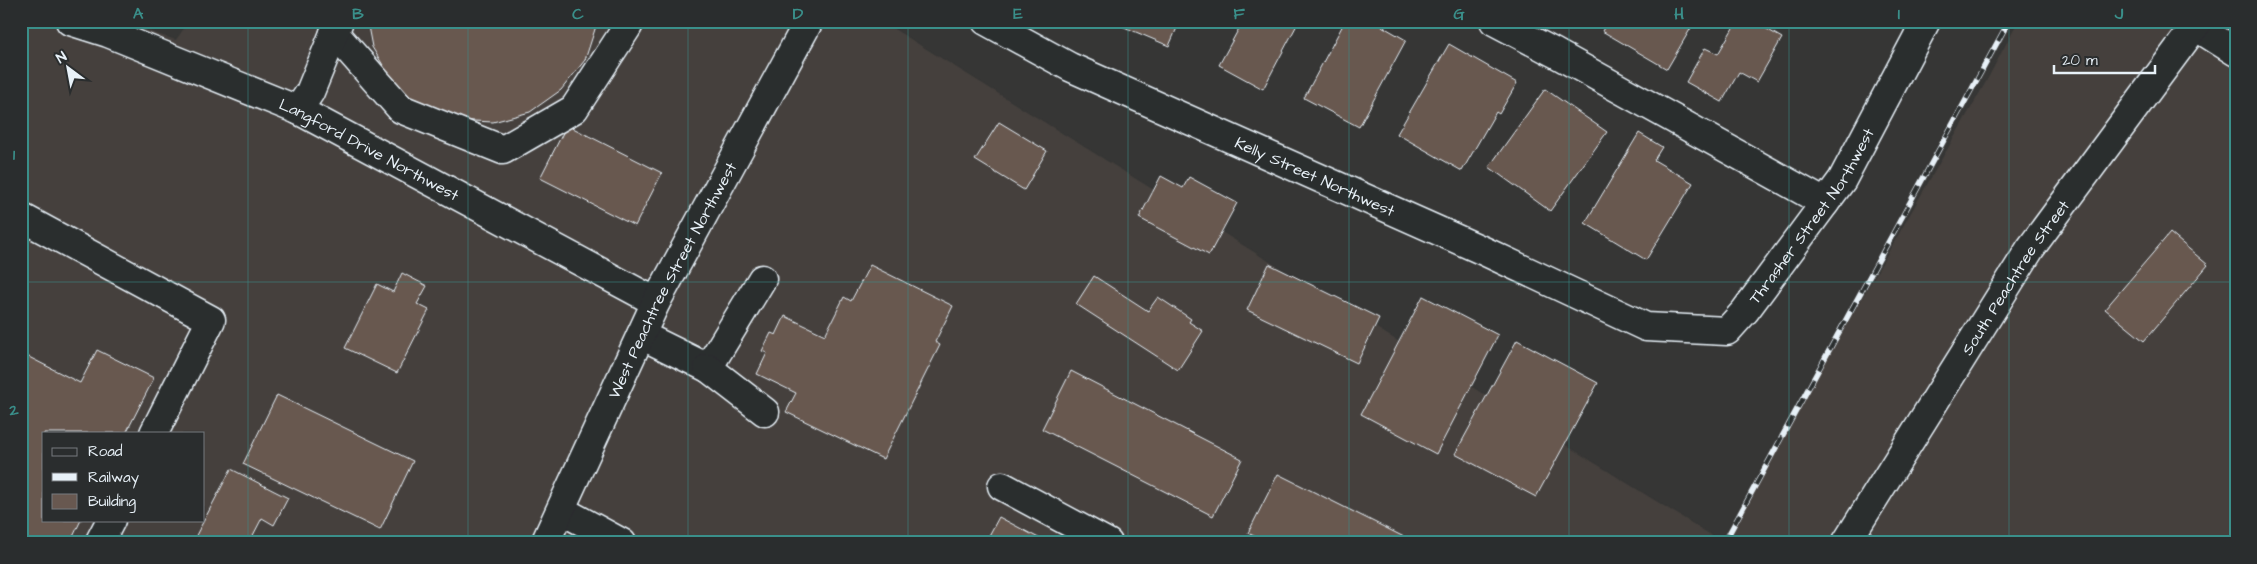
<svg xmlns="http://www.w3.org/2000/svg" width="2257" height="564" viewBox="0 0 2257 564" font-family="'Architects Daughter',sans-serif">
<style>
.built{fill:#45403d;fill-rule:evenodd}
.building{fill:#685850;stroke:#e8f1f8}
.lines{fill:none;stroke-linecap:round;stroke-linejoin:round}
.minor-casing{stroke:#e8f1f8;stroke-width:31}
.minor{stroke:#2a2d2e;stroke-width:28}
.rail-casing{stroke:#e8f1f8;stroke-width:5.5}
.rail{stroke:#2a2d2e;stroke-width:4;stroke-dasharray:11;stroke-linecap:butt}
.grid{fill:none;stroke:#3a8f8a;stroke-width:1;stroke-opacity:0.55}
.labels{text-anchor:middle;stroke-width:4.5;stroke-linejoin:round;paint-order:stroke}
.street-label{font-size:16px;fill:#e8f1f8;stroke:#2a2d2e}
.neatline{fill:none;stroke:#3a8f8a;stroke-width:2}
.grid-label{font-size:16px;text-anchor:middle;font-weight:bold;fill:#3a8f8a}
</style>
<rect width="100%" height="100%" fill="#363635"/>
<filter id="ink" filterUnits="userSpaceOnUse"><feTurbulence type="fractalNoise" baseFrequency=".02" numOctaves="2"/><feDisplacementMap in="SourceGraphic" scale="10" xChannelSelector="R" yChannelSelector="G"/><feConvolveMatrix kernelMatrix="1 2 1 2 8 2 1 2 1" color-interpolation-filters="sRGB"/></filter>
<g filter="url(#ink)">
<path class="built" d="M21 21H116L176 40 189 21H881L1722 542 1987 80 2018 21H2236V543H21ZM44 433H204V520H44Z"/>
<path class="building" d="M367 21H597V23L585 60 561 90 530 112 493 122 455 120 420 105 392 80 372 47Z
M1110 21H1180L1169 46Z
M1243 21H1299L1263 89 1219 65Z
M1345 21H1373L1406 40 1359 127 1304 98Z
M1573 21H1585L1582 26Z
M1608 21H1695L1667 69 1602 31Z
M1737 21H1753L1782 38 1757 82 1739 72 1722 102 1686 82 1705 48 1718 54Z
M1449 44 1517 83 1499 114 1496 112 1462 171 1397 134Z
M1545 89 1607 132 1550 211 1489 167Z
M999 122 1047 151 1024 190 975 160Z
M567 125 662 173 635 226 540 178Z
M1639 133 1662 147 1654 160 1693 183 1646 260 1585 223Z
M1161 176 1183 188 1189 177 1237 203 1209 255 1139 218Z
M2170 233 2208 265 2144 341 2105 309Z
M1269 264 1379 318 1357 363 1247 310Z
M870 265 953 306 935 342 940 345 883 459 786 412 796 393 757 374 767 353 762 351 771 333 776 335 785 316 825 335 844 297 851 301Z
M402 273 427 286 417 304 429 310 397 373 345 348 377 284 393 292Z
M1094 276 1148 311 1158 297 1191 319 1189 322 1203 331 1178 370 1076 304Z
M1423 296 1498 335 1436 454 1361 414Z
M1517 340 1598 383 1536 497 1455 454Z
M97 350 154 378 126 433H44V520H81L70 543H21V353L80 383Z
M1071 371 1242 459 1213 516 1042 429Z
M277 395 413 461 380 530 243 464Z
M231 469 288 498 274 525 262 518 249 543H192Z
M1278 474 1416 543H1268L1248 533Z
M999 517 1048 543H985Z"/>
<g class="lines">
<g class="minor-casing">
<g id="minor">
<path id="s1" d="M70 21 108 33 298 110 656 302"/>
<path id="s2" d="M986 21 1070 67 1486 252 1646 327 1727 331 1745 311 1842 180 1926 21"/>
<path d="M1494 21 1555 53 1825 203"/>
<path d="M2195 26 2236 52"/>
<path d="M334 33 401 109 503 150 574 109 628 26 627 21"/>
<path d="M298 110 310 92 339 21"/>
<path d="M21 217 211 320 154 433"/>
<path d="M641 335 708 368 762 279"/>
<path d="M708 368 765 412"/>
<path d="M1002 486 1108 543"/>
<path d="M561 510 622 543"/>
<path d="M99 543 111 520"/>
<path id="s3" d="M545 543 656 302 809 21"/>
<path id="s4" d="M1846 543 2030 249 2199 21"/>
</g>
</g>
<use href="#minor" class="minor"/>
<g class="rail-casing">
<path id="rail" d="M1724 543 2009 21"/>
</g>
<use href="#rail" class="rail"/>
</g>
</g>
<path class="grid" d="M248 21V543M468 21V543M688 21V543M908 21V543M1128 21V543M1349 21V543M1569 21V543M1789 21V543M2009 21V543M21 282H2236"/>
<g class="labels">
<g class="street-label">
<text dy="6" stroke="none"><textPath href="#s1" startOffset="326">Langford Drive Northwest</textPath></text>
<text dy="6" stroke="none"><textPath href="#s2" startOffset="364">Kelly Street Northwest</textPath></text>
<text dy="6" stroke="none"><textPath href="#s2" startOffset="952">Thrasher Street Northwest</textPath></text>
<text dy="6" stroke="none"><textPath href="#s4" startOffset="315">South Peachtree Street</textPath></text>
<text dy="6" stroke="none"><textPath href="#s3" startOffset="292">West Peachtree Street Northwest</textPath></text>
</g>
</g>
<rect width="2257" height="564" fill="none" stroke="#2a2d2e" stroke-width="55"/>
<rect x="42" y="432" width="162" height="90" fill="#2a2d2e" stroke="#767b7f"/>
<rect x="52" y="448" width="25" height="8" fill="#2a2d2e" stroke="#767b7f"/>
<text x="88" y="456" font-size="15" fill="#e8f1f8">Road</text>
<rect x="52" y="473" width="25" height="8" fill="#e8f1f8" stroke="#767b7f"/>
<text x="88" y="482" font-size="15" fill="#e8f1f8">Railway</text>
<rect x="52" y="494" width="25" height="15" fill="#685850" stroke="#767b7f"/>
<text x="88" y="506" font-size="15" fill="#e8f1f8">Building</text>
<g transform="translate(68 68) rotate(328)" stroke="#2a2d2e" stroke-width="4" paint-order="stroke">
<path d="M0-4L9 19L0 12L-9 19Z" fill="#e8f1f8"/>
<text y="-8" font-size="14" font-weight="bold" text-anchor="middle" fill="#e8f1f8">N</text>
</g>
<path d="M2054 65v8h101v-8" fill="none" stroke="#e8f1f8" stroke-width="2.5"/>
<text x="2062" y="65" font-size="15" fill="#e8f1f8" stroke="#2a2d2e" stroke-width="4" paint-order="stroke">20 m</text>
<rect x="28" y="28" width="2202" height="508" class="neatline"/>
<g class="grid-label">
<text x="138" y="19">A</text>
<text x="358" y="19">B</text>
<text x="578" y="19">C</text>
<text x="798" y="19">D</text>
<text x="1018" y="19">E</text>
<text x="1239" y="19">F</text>
<text x="1459" y="19">G</text>
<text x="1679" y="19">H</text>
<text x="1899" y="19">I</text>
<text x="2119" y="19">J</text>
<text x="14" y="160">1</text>
<text x="14" y="415">2</text>
</g>
</svg>
